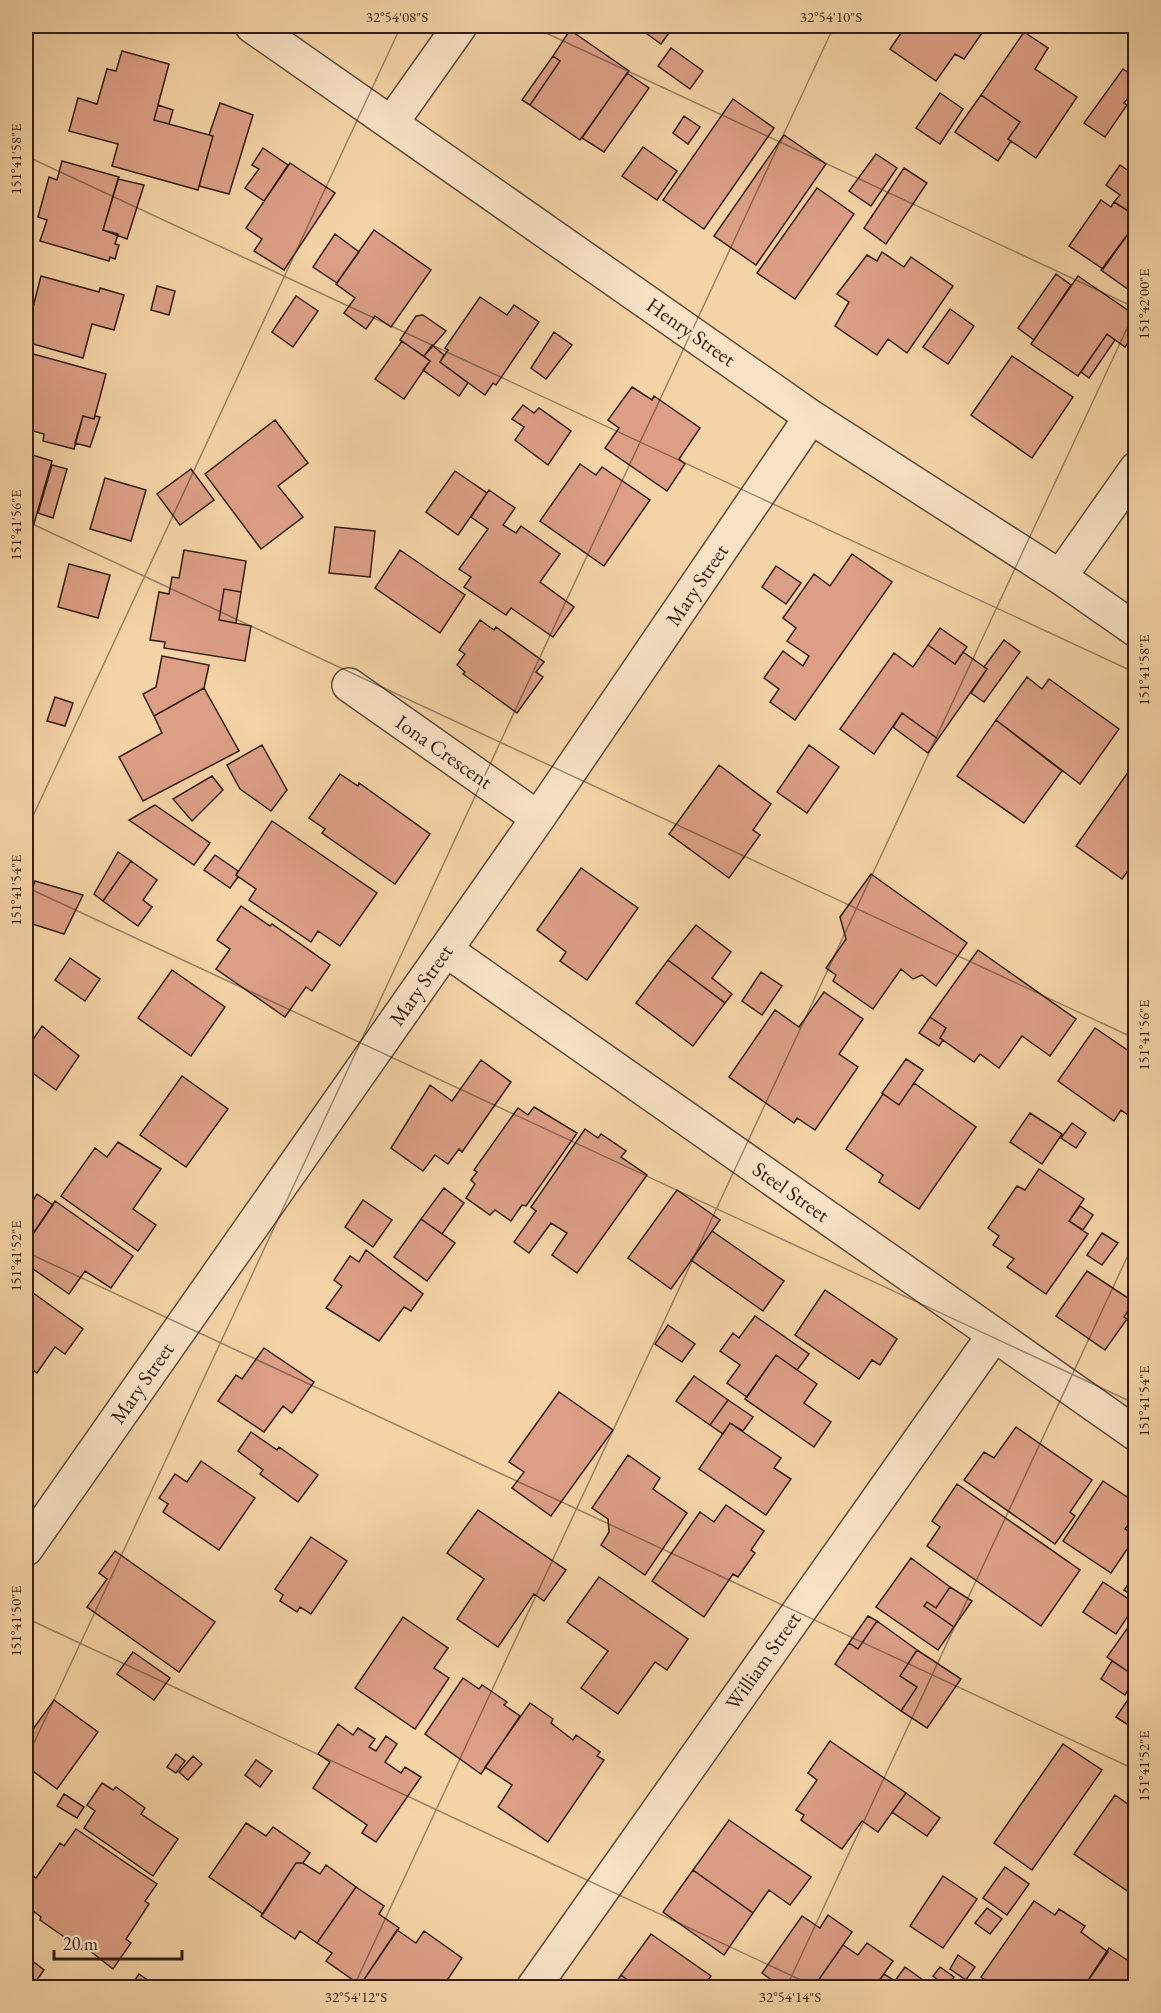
<svg xmlns="http://www.w3.org/2000/svg" width="1161" height="2013" viewBox="0 0 1161 2013" font-family="'EB Garamond',serif">
<style>
.building{fill:#dc9f86;stroke:#331e16;stroke-width:1.5}
.lines{fill:none;stroke-linecap:round;stroke-linejoin:round}
.street-casing{stroke:#634b3a;stroke-width:36}
.street{stroke:#f8e2c5;stroke-width:33}
.ticks{fill:none;stroke:#331e16;stroke-width:1.5;stroke-opacity:0.45}
.labels{text-anchor:middle;stroke-width:5;stroke-linejoin:round;paint-order:stroke}
.street-label{font-size:21px;fill:#331e16;stroke:#f8e2c5}
.neatline{fill:none;stroke:#331e16;stroke-width:2}
.ticks-label{font-size:15px;text-anchor:middle;fill:#331e16}
</style>
<rect width="100%" height="100%" fill="#f4d3a6"/>
<filter id="stains"><feTurbulence type="fractalNoise" baseFrequency=".00333" numOctaves="4"/><feColorMatrix values="0 0 0 0 .2 0 0 0 0 .09 0 0 0 0 .02 0 0 0 .5 -.17"/></filter>
<radialGradient id="worn" r=".72"><stop offset=".6" stop-color="#630" stop-opacity="0"/><stop offset="1" stop-color="#630" stop-opacity=".3"/></radialGradient>
<path class="building" d="M636 26H674L661 44Z
M906 26H971L982 33 964 59 955 54 936 81 890 49Z
M570 30 629 71 580 140 530 105 560 61 553 56Z
M1024 32 1048 48 1035 69 1077 97 1036 158 1008 139 1020 122 981 95Z
M671 48 703 71 690 89 658 66Z
M122 51 169 64 154 120 213 136 198 190 112 166 118 144 69 131 78 98 97 104 107 69 116 71Z
M553 56 560 61 530 105 522 100Z
M1123 69 1136 78V88L1124 103 1127 105 1105 137 1084 123Z
M627 73 649 88 604 152 582 138Z
M940 93 963 109 940 144 916 128Z
M981 95 1020 122 1008 139 1011 141 998 161 955 132Z
M733 99 774 128 704 229 663 200Z
M220 103 253 115 229 194 199 186 213 136 209 135Z
M158 105 173 110 169 124 154 120Z
M684 116 700 127 688 144 673 133Z
M784 135 826 164 756 265 714 236Z
M643 147 677 171 657 200 622 176Z
M263 148 288 165 264 201 245 188 259 169 252 165Z
M876 154 897 168 871 206 849 191Z
M62 161 119 177 103 230 118 234 115 244 119 245 115 259 110 257 109 261 40 241 47 220 38 217 49 177 57 180Z
M290 163 335 193 284 270 254 251 262 239 246 228Z
M1120 165 1136 176V216L1114 202 1120 195 1106 185Z
M904 168 927 183 886 244 864 228Z
M118 179 144 185 127 239 103 230Z
M817 188 854 214 795 299 757 273Z
M1101 200 1111 207 1114 202 1136 216V223L1103 269 1069 246Z
M1136 223V295L1101 270Z
M374 230 431 270 391 327 375 316 366 329 344 313 355 298 336 284Z
M335 234 359 252 337 283 313 267Z
M882 252 904 267 911 257 953 286 907 353 888 339 877 355 835 326 849 302 837 294 867 255 877 261Z
M1056 274 1071 285 1034 340 1018 328Z
M41 276 99 292 100 288 124 295 114 330 92 324 83 358 26 342V309L32 311Z
M1078 276 1136 316V332L1125 347 1107 334 1078 376 1031 344Z
M157 286 175 291 169 315 151 310Z
M296 296 318 311 293 347 272 332Z
M480 297 507 315 514 305 539 322 496 385 493 383 485 395 440 362 448 350 445 348Z
M950 309 974 326 948 364 923 347Z
M423 315 446 331 424 356 400 340 416 316Z
M554 332 572 345 546 379 531 368Z
M1107 334 1115 340 1089 378 1081 372Z
M402 341 430 361 404 399 375 379Z
M432 345 444 355 440 362 468 383 459 396 423 370 430 361 424 356Z
M26 352 106 374 94 419 83 416 74 449 43 441 44 434 26 429Z
M1012 356 1073 397 1032 458 971 415Z
M632 387 652 400 654 396 700 428 679 459 685 464 667 491 605 448 619 428 608 420Z
M523 405 534 413 539 408 571 431 548 465 515 440 524 427 512 419Z
M83 416 94 419 95 416 100 417 90 447 75 443Z
M275 420 308 463 278 486 303 517 261 549 205 474Z
M26 453 52 461 31 534 26 532Z
M580 464 596 475 602 467 650 500 604 566 540 521Z
M52 465 67 469 53 518 38 513Z
M191 469 214 500 180 525 157 494Z
M455 471 487 493 458 535 426 512Z
M105 478 146 490 131 541 90 529Z
M489 490 515 508 503 525 516 533 521 526 560 554 540 582 574 607 553 637 511 608 506 615 464 587 471 577 459 569 488 529 471 517Z
M335 527 375 531 370 577 329 573Z
M184 550 246 561 241 592 224 589 219 620 251 626 245 661 164 648 165 642 150 640 159 592 169 594 172 577 179 578Z
M400 550 465 595 440 633 375 588Z
M852 554 892 582 795 720 770 702 779 689 764 678 783 651 803 666 809 656 787 641 796 628 783 618 814 574 830 586Z
M69 564 110 575 98 618 58 607Z
M26 566 32 567 26 590Z
M776 566 801 583 786 604 762 587Z
M224 589 241 592 236 623 219 620Z
M26 611 32 613 26 639Z
M480 620 494 630 496 627 544 662 536 672 543 677 517 713 463 674 465 672 457 665 465 654 459 650Z
M940 628 967 647 955 664 928 645Z
M1004 640 1020 652 984 702 971 693 987 669 984 667Z
M928 645 955 664 963 652 987 669 938 739 902 713 874 754 840 729 894 653 913 667Z
M162 656 209 665 204 688 154 716 143 694 156 687Z
M1027 677 1042 689 1049 679 1119 729 1080 784 996 720Z
M204 688 239 751 143 801 119 757 162 733 154 716Z
M55 697 73 703 65 726 47 721Z
M902 713 938 739 928 753 893 727Z
M996 720 1062 771 1024 823 957 776Z
M262 745 287 790 271 811 240 789 227 765Z
M809 745 839 767 807 813 777 792Z
M1136 761V860L1122 879 1076 846Z
M719 765 771 804 753 830 760 835 729 878 669 834Z
M340 774 358 786 359 783 430 834 395 884 322 833 325 829 309 818Z
M212 776 223 790 192 821 173 799Z
M155 805 210 843 194 865 129 820Z
M272 821 377 893 340 946 318 931 311 942 249 900 256 889 236 875Z
M118 852 131 861 103 901 94 894Z
M215 855 238 871 236 875 238 877 230 888 204 870Z
M131 861 157 880 143 900 152 907 138 926 103 901Z
M581 868 638 908 587 980 560 961 566 952 537 930Z
M871 874 967 943 936 986 922 975 913 979 901 969 873 1009 833 981 836 975 826 968 846 939 840 917Z
M35 881 83 895 64 934 26 922V909Z
M241 906 270 926 272 924 330 965 312 991 306 987 285 1017 216 969 230 949 217 940Z
M696 925 731 952 712 978 732 994 725 1003 668 960Z
M978 950 1076 1019 1050 1056 1022 1036 999 1068 980 1054 974 1062 940 1038 946 1028 930 1017Z
M70 958 100 979 85 1001 55 980Z
M668 960 725 1003 693 1046 636 1003Z
M172 970 225 1007 191 1056 138 1018Z
M761 972 782 986 762 1015 742 1001Z
M824 992 863 1019 839 1054 858 1067 815 1130 797 1118 794 1123 729 1077 775 1010 799 1027Z
M930 1017 946 1028 940 1038 943 1040 939 1046 919 1033Z
M42 1026 79 1056 56 1090 26 1068V1050Z
M1095 1028 1136 1056V1121L1121 1110 1114 1121 1058 1081Z
M906 1059 923 1070 899 1105 882 1093Z
M481 1060 511 1082 462 1152 459 1149 448 1164 435 1155 423 1171 391 1148 430 1085 452 1101Z
M182 1076 228 1109 186 1167 140 1135Z
M914 1083 976 1127 919 1209 879 1182 883 1175 846 1149 883 1094 899 1105Z
M534 1107 577 1133 526 1206 522 1205 511 1221 495 1210 490 1215 466 1198 475 1184 471 1180 477 1172 474 1170 518 1108 528 1115Z
M1030 1113 1062 1134 1042 1164 1010 1142Z
M1072 1123 1086 1133 1076 1148 1061 1138Z
M585 1129 598 1138 601 1134 626 1151 621 1157 647 1175 577 1273 552 1255 567 1233 551 1223 529 1253 514 1242 536 1211 531 1207Z
M118 1142 161 1169 133 1209 156 1225 138 1251 61 1196 95 1148 107 1157Z
M1039 1169 1084 1199 1069 1221 1088 1234 1046 1294 1007 1267 1014 1259 993 1245 999 1236 988 1228 1017 1186 1025 1190Z
M444 1188 464 1203 442 1234 421 1219Z
M677 1190 720 1220 671 1289 628 1258Z
M37 1194 53 1205 27 1243 26 1211Z
M363 1200 392 1220 373 1247 345 1227Z
M55 1201 133 1256 111 1288 85 1271 69 1294 26 1264V1244Z
M1080 1206 1093 1215 1083 1230 1069 1221Z
M421 1219 455 1243 427 1281 394 1257Z
M712 1231 784 1281 763 1311 691 1260Z
M1102 1233 1118 1243 1102 1265 1087 1255Z
M366 1250 423 1294 411 1311 404 1307 379 1341 326 1308 342 1286 334 1280 350 1256 359 1262Z
M1087 1271 1134 1302 1124 1317 1127 1319 1105 1350 1056 1316Z
M29 1290 83 1329 65 1354 55 1347 37 1373 26 1365V1292Z
M825 1290 897 1339 880 1365 872 1360 859 1379 795 1335Z
M755 1316 809 1354 797 1370 776 1355 747 1397 727 1383 740 1365 720 1351 733 1333 739 1338Z
M668 1325 695 1344 682 1362 655 1344Z
M264 1348 314 1382 292 1413 283 1406 264 1432 218 1401 236 1375 242 1379Z
M776 1355 817 1384 804 1403 831 1422 814 1447 745 1399Z
M694 1376 728 1400 710 1425 676 1401Z
M559 1392 613 1430 551 1516 512 1488 524 1472 509 1462Z
M728 1400 753 1417 743 1431 730 1423 723 1434 710 1425Z
M730 1423 781 1458 774 1468 791 1479 766 1515 699 1469Z
M1016 1427 1092 1480 1070 1512 1075 1516 1055 1544 964 1480 984 1452 994 1458Z
M251 1432 277 1450 279 1447 318 1475 298 1502 260 1474 263 1470 238 1451Z
M628 1455 660 1478 653 1489 687 1513 645 1575 601 1545 609 1532 608 1519 592 1508Z
M201 1461 255 1498 219 1550 163 1512 168 1504 159 1498 175 1474 187 1482Z
M1103 1481 1136 1503V1514L1125 1529 1136 1536 1111 1573 1063 1541Z
M957 1484 1080 1570 1041 1626 927 1546 940 1527 932 1521Z
M726 1505 764 1531 751 1550 755 1553 738 1577 733 1574 704 1617 652 1581 700 1512 714 1522Z
M478 1510 566 1570 544 1601 534 1594 498 1647 457 1619 484 1579 447 1553Z
M311 1537 347 1561 311 1614 300 1607 297 1612 280 1601 283 1595 275 1589Z
M115 1551 215 1622 179 1672 87 1607 107 1579 99 1573Z
M911 1558 950 1587 936 1608 927 1602 924 1606 954 1627 938 1650 876 1607Z
M1136 1574V1598L1124 1590Z
M599 1577 688 1639 667 1670 655 1662 618 1714 581 1688 608 1651 567 1622Z
M1103 1582 1136 1604 1116 1634 1083 1612Z
M950 1587 972 1601 954 1627 924 1606 927 1602 936 1608Z
M868 1616 877 1621 858 1649 849 1643Z
M1136 1616V1677L1107 1657Z
M403 1617 448 1648 434 1668 449 1678 415 1729 355 1688Z
M877 1621 917 1650 900 1676 917 1687 901 1711 835 1664 849 1643 858 1649Z
M917 1650 961 1679 927 1728 901 1711 917 1687 900 1676Z
M133 1652 170 1678 154 1700 117 1674Z
M1112 1661 1136 1677 1125 1695 1101 1679Z
M463 1678 479 1689 482 1685 507 1702 504 1705 520 1716 481 1774 425 1734Z
M1136 1688V1730L1116 1717Z
M54 1700 98 1732 57 1789 26 1766V1728L31 1732Z
M530 1703 553 1719 551 1723 573 1740 576 1735 600 1752 597 1756 604 1760 548 1842 498 1807 512 1785 485 1767Z
M338 1724 353 1735 358 1728 375 1739 369 1747 376 1751 386 1736 397 1744 385 1762 401 1773 405 1767 421 1777 376 1842 362 1833 367 1825 313 1788 330 1762 318 1754Z
M830 1741 906 1793 878 1832 862 1821 842 1849 801 1820 804 1815 796 1810 817 1780 808 1773Z
M1063 1744 1102 1770 1032 1870 994 1843Z
M176 1754 185 1761 176 1773 167 1767Z
M193 1756 202 1764 188 1780 179 1772Z
M256 1760 272 1771 260 1787 245 1775Z
M102 1783 113 1790 116 1787 145 1808 141 1814 178 1839 153 1876 84 1828 95 1811 87 1805Z
M906 1793 940 1818 927 1836 892 1812Z
M64 1794 84 1807 77 1818 57 1806Z
M1115 1795 1136 1810V1897L1074 1854Z
M729 1820 811 1877 790 1905 769 1890 753 1913 693 1870Z
M246 1823 266 1836 273 1827 310 1853 303 1863H296L263 1914 209 1877Z
M76 1829 157 1884 145 1901 149 1904 126 1939 131 1943 113 1969 85 1947 83 1950 40 1920 41 1917 33 1911 30 1916 26 1912V1877L28 1873 36 1878 60 1843 64 1846Z
M296 1863H303L320 1874 326 1865 356 1887 317 1943 300 1931 295 1939 261 1916Z
M1005 1867 1029 1884 1007 1915 983 1898Z
M693 1870 753 1913 724 1955 663 1912Z
M943 1876 977 1899 943 1948 910 1926Z
M356 1887 384 1906 379 1914 399 1928 363 1981 356 1982 326 1961 332 1953 317 1943Z
M1034 1901 1055 1915 1059 1909 1085 1926 1081 1932 1108 1952 1083 1988H1060L1048 1980 1042 1988H995L981 1977Z
M987 1908 1002 1919 990 1934 975 1923Z
M828 1915 852 1932 813 1988H783L762 1973 802 1916 820 1928Z
M397 1930 416 1943 424 1931 462 1958 442 1988H352L356 1982 363 1981Z
M651 1934 711 1976 703 1988H638L621 1975Z
M867 1943 893 1961 874 1988H813L843 1945 858 1955Z
M1109 1948 1136 1966V1988H1083Z
M958 1955 975 1967 966 1980 950 1969Z
M26 1956 44 1970 31 1988H26Z
M905 1967 934 1988H874L884 1974 895 1981Z
M940 1967 954 1977 947 1987 933 1976Z
M139 1974 159 1988H129Z
M621 1975 638 1988H612Z"/>
<g class="lines">
<g class="street-casing">
<path id="street" d="M252 26 811 417 1060 577 1136 630
M392 122 460 26
M1060 577 1136 469
M349 685 538 818
M446 950 1136 1434
M26 1549 538 818 811 417
M533 1988 994 1335"/>
</g>
<use href="#street" class="street"/>
</g>
<path class="ticks" d="M531 26 1136 308M26 156 1136 673M26 521 1136 1039M26 831 401 26M26 887 1136 1404M26 1252 1136 1770M26 1618 818 1988M26 1760 834 26M26 1983 34 1988M353 1988 1136 309M786 1988 1136 1238"/>
<g class="labels">
<g class="street-label">
<text transform="translate(691 332) rotate(35)" y="7">Henry Street</text>
<text transform="translate(697 585) rotate(-56)" y="7">Mary Street</text>
<text transform="translate(444 752) rotate(35)" y="7">Iona Crescent</text>
<text transform="translate(421 985) rotate(-55)" y="7">Mary Street</text>
<text transform="translate(791 1192) rotate(35)" y="7">Steel Street</text>
<text transform="translate(142 1383) rotate(-55)" y="7">Mary Street</text>
<text transform="translate(763 1661) rotate(-55)" y="7">William Street</text>
</g>
</g>
<rect width="1161" height="2013" fill="none" stroke="#f4d3a6" stroke-width="66"/>
<path d="M54 1950v9h128v-9" fill="none" stroke="#331e16" stroke-width="3"/>
<text x="63" y="1950" font-size="18" fill="#331e16" stroke="#f8e2c5" stroke-width="4.5" paint-order="stroke">20 m</text>
<rect x="33" y="33" width="1095" height="1947" class="neatline"/>
<g class="ticks-label">
<text x="397" y="22">32°54'08"S</text>
<text x="831" y="22">32°54'10"S</text>
<text transform="translate(16 159) rotate(-90)" y="5">151°41'58"E</text>
<text transform="translate(1144 304) rotate(-90)" y="5">151°42'00"E</text>
<text transform="translate(16 525) rotate(-90)" y="5">151°41'56"E</text>
<text transform="translate(1144 670) rotate(-90)" y="5">151°41'58"E</text>
<text transform="translate(16 890) rotate(-90)" y="5">151°41'54"E</text>
<text transform="translate(1144 1035) rotate(-90)" y="5">151°41'56"E</text>
<text transform="translate(16 1256) rotate(-90)" y="5">151°41'52"E</text>
<text transform="translate(1144 1401) rotate(-90)" y="5">151°41'54"E</text>
<text transform="translate(16 1621) rotate(-90)" y="5">151°41'50"E</text>
<text transform="translate(1144 1766) rotate(-90)" y="5">151°41'52"E</text>
<text x="356" y="2002">32°54'12"S</text>
<text x="790" y="2002">32°54'14"S</text>
</g>
<rect width="100%" height="100%" filter="url(#stains)"/>
<rect width="100%" height="100%" fill="url(#worn)"/>
</svg>
